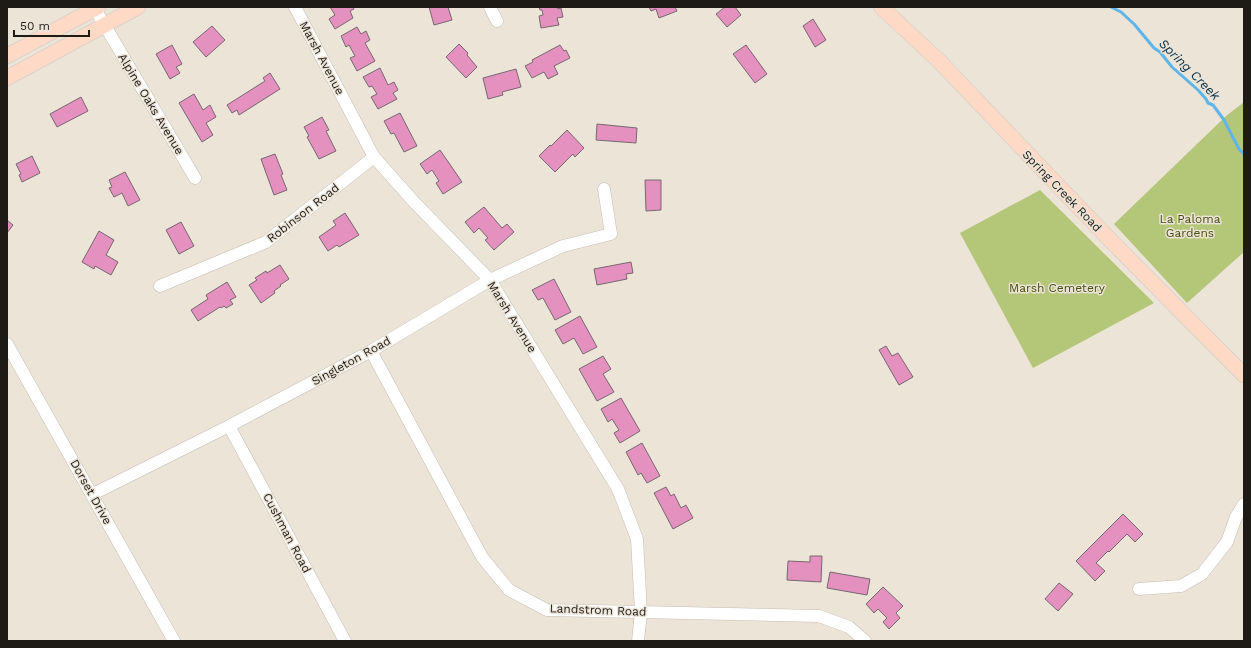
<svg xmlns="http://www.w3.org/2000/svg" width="1251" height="648" viewBox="0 0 1251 648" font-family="'Work Sans',sans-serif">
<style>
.green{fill:#b4c678}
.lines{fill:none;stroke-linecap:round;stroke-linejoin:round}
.stream{stroke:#5db5ea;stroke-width:3}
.building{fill:#e491bf;stroke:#75686f}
.minor-casing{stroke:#c5bcb0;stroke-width:13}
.major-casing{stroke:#c9c8c7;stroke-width:16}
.minor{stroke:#fff;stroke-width:12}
.major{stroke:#fedac6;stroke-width:15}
.labels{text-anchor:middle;stroke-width:3;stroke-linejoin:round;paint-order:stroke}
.street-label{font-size:12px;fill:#1e1b16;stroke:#ede4d8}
.park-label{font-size:12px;fill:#434f0e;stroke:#ede4d8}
.water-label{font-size:13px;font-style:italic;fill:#0b3248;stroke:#ede4d8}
</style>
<rect width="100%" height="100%" fill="#ede4d8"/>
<path class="green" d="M1244 102V252L1187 303 1114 224 1226 116Z
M1040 190 1154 303 1033 368 960 233Z"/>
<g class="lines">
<path class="stream" d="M1111 7 1121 12 1134 24 1154 48 1160 52 1172 67 1198 90 1206 99 1208 103 1213 105 1224 120 1239 149 1244 154"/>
</g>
<path class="building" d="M330 7H353L354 9 350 11 353 18 335 29 329 19 335 15Z
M429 7H448L452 20 434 25Z
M539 7H557L558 9 561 8 563 17 557 18 559 25 541 28 539 16 543 15 542 10H540Z
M649 7H675L677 11 659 18 656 9 651 11Z
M725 7H735L741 15 727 27 716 14Z
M813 19 826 40 815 47 803 26Z
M212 26 225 40 206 57 193 42Z
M357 27 361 34 366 31 370 40 365 43 375 61 357 71 350 58 355 56 349 45 346 47 341 36Z
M459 44 468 53 467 55 477 67 466 78 446 57Z
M172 45 182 64 176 67 180 73 170 79 156 54Z
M560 45 564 51 566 50 570 58 554 66 558 74 548 79 544 72 532 78 525 66 533 62 532 60Z
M746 45 767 74 755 83 733 54Z
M380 68 388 85 394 82 398 90 393 93 397 99 378 109 371 97 377 94 372 86 369 87 363 77Z
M516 69 521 87 502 92 503 95 488 99 483 78Z
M270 73 280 89 239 115 237 110 232 113 227 105 265 81 263 78Z
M194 94 203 110 210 105 216 117 206 123 213 135 202 142 179 103Z
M81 97 88 111 57 127 50 114Z
M400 113 417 146 404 152 394 133 391 134 384 121Z
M322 117 329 130 326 131 336 151 319 159 307 137 309 136 304 127Z
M597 124 637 128 636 143 596 140Z
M567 130 584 148 575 157 573 154 555 172 539 156 550 145 551 146Z
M440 150 462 182 443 194 436 183 439 181 432 170 427 174 420 164Z
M275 154 283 174 281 175 287 190 274 195 261 159Z
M32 156 40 173 22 182 19 175 21 174 16 164Z
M125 172 140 200 128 206 122 193 114 197 109 188 112 187 109 180Z
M645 180H661V210L646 211Z
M484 207 502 228 507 224 514 232 494 250 485 240 488 238 479 228 474 233 465 222Z
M345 213 359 235 339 247 337 245 328 251 319 237 336 225 333 221Z
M7 220 13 225 7 233Z
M181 222 194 246 179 254 166 230Z
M99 231 114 240 106 255 118 262 111 275 95 266 94 269 82 262Z
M631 262 633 273 626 274 627 279 597 285 594 269Z
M280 265 289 279 280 285 281 286 274 291 275 293 261 303 249 285 257 280 255 278 266 271 267 273Z
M554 279 571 312 555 320 543 298 538 300 532 290Z
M227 282 236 297 230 300 233 304 226 308 224 306 221 308 220 307 198 321 191 310 208 299 206 295Z
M580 316 597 347 583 354 574 338 563 344 555 330Z
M886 346 892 356 898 353 913 377 899 385 879 350Z
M603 356 611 369 603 374 614 392 597 401 579 369Z
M621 398 640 431 620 443 614 433 619 430 612 419 608 422 601 409Z
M642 443 660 476 647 483 641 473 638 475 626 452Z
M666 487 671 496 674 494 681 508 686 505 693 518 673 529 654 493Z
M1123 514 1143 534 1135 542 1127 534 1109 552 1108 551 1096 563 1105 571 1095 581 1076 561Z
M810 556H822L821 582 787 580 788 561 810 562Z
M830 572 870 579 867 595 827 588Z
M1059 583 1073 594 1058 611 1045 599Z
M883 587 903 606 896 613 900 618 889 629 883 622 887 618 878 609 874 613 866 604Z"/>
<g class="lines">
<g class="minor-casing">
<path id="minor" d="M295 7 374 157 415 203 490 280 618 489 637 539 641 612 638 641
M490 7 497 21
M95 9 195 178
M160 286 266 242 374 157
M7 344 174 641
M371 351 482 557 509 590 547 610 819 616 849 627 865 641
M229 426 345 641
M93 494 229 426 371 351 490 280 563 246 611 234 604 189
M1139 589 1181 586 1202 574 1227 542 1236 517 1244 504"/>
</g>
<g class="major-casing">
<path id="major" d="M881 7 939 61 1111 241 1244 375
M7 56 98 7
M7 78 138 7"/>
</g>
<use href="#minor" class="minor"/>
<use href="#major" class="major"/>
</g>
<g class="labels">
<g class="street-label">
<text transform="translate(322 58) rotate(62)" y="4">Marsh Avenue</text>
<text transform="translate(151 104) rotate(59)" y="4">Alpine Oaks Avenue</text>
<text transform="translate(1062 191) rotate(46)" y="4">Spring Creek Road</text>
<text transform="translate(303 213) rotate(-38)" y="4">Robinson Road</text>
<text transform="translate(512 317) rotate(58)" y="4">Marsh Avenue</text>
<text transform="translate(351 361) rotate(-29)" y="4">Singleton Road</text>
<text transform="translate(91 492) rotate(61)" y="4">Dorset Drive</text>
<text transform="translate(287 533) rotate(62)" y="4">Cushman Road</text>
<text transform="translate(598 610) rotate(2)" y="4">Landstrom Road</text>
</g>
<g class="park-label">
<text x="1190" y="223">La Paloma<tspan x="1190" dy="14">Gardens</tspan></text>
<text x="1057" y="292">Marsh Cemetery</text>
</g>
<g class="water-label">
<text transform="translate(1190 69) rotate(45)" y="5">Spring Creek</text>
</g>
</g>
<rect width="1251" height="648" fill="none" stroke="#1e1b16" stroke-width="16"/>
<path d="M14 30v6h75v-6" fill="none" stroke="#1e1b16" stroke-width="2"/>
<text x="20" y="30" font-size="12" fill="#1e1b16" stroke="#ede4d8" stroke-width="3" paint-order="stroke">50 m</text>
</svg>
